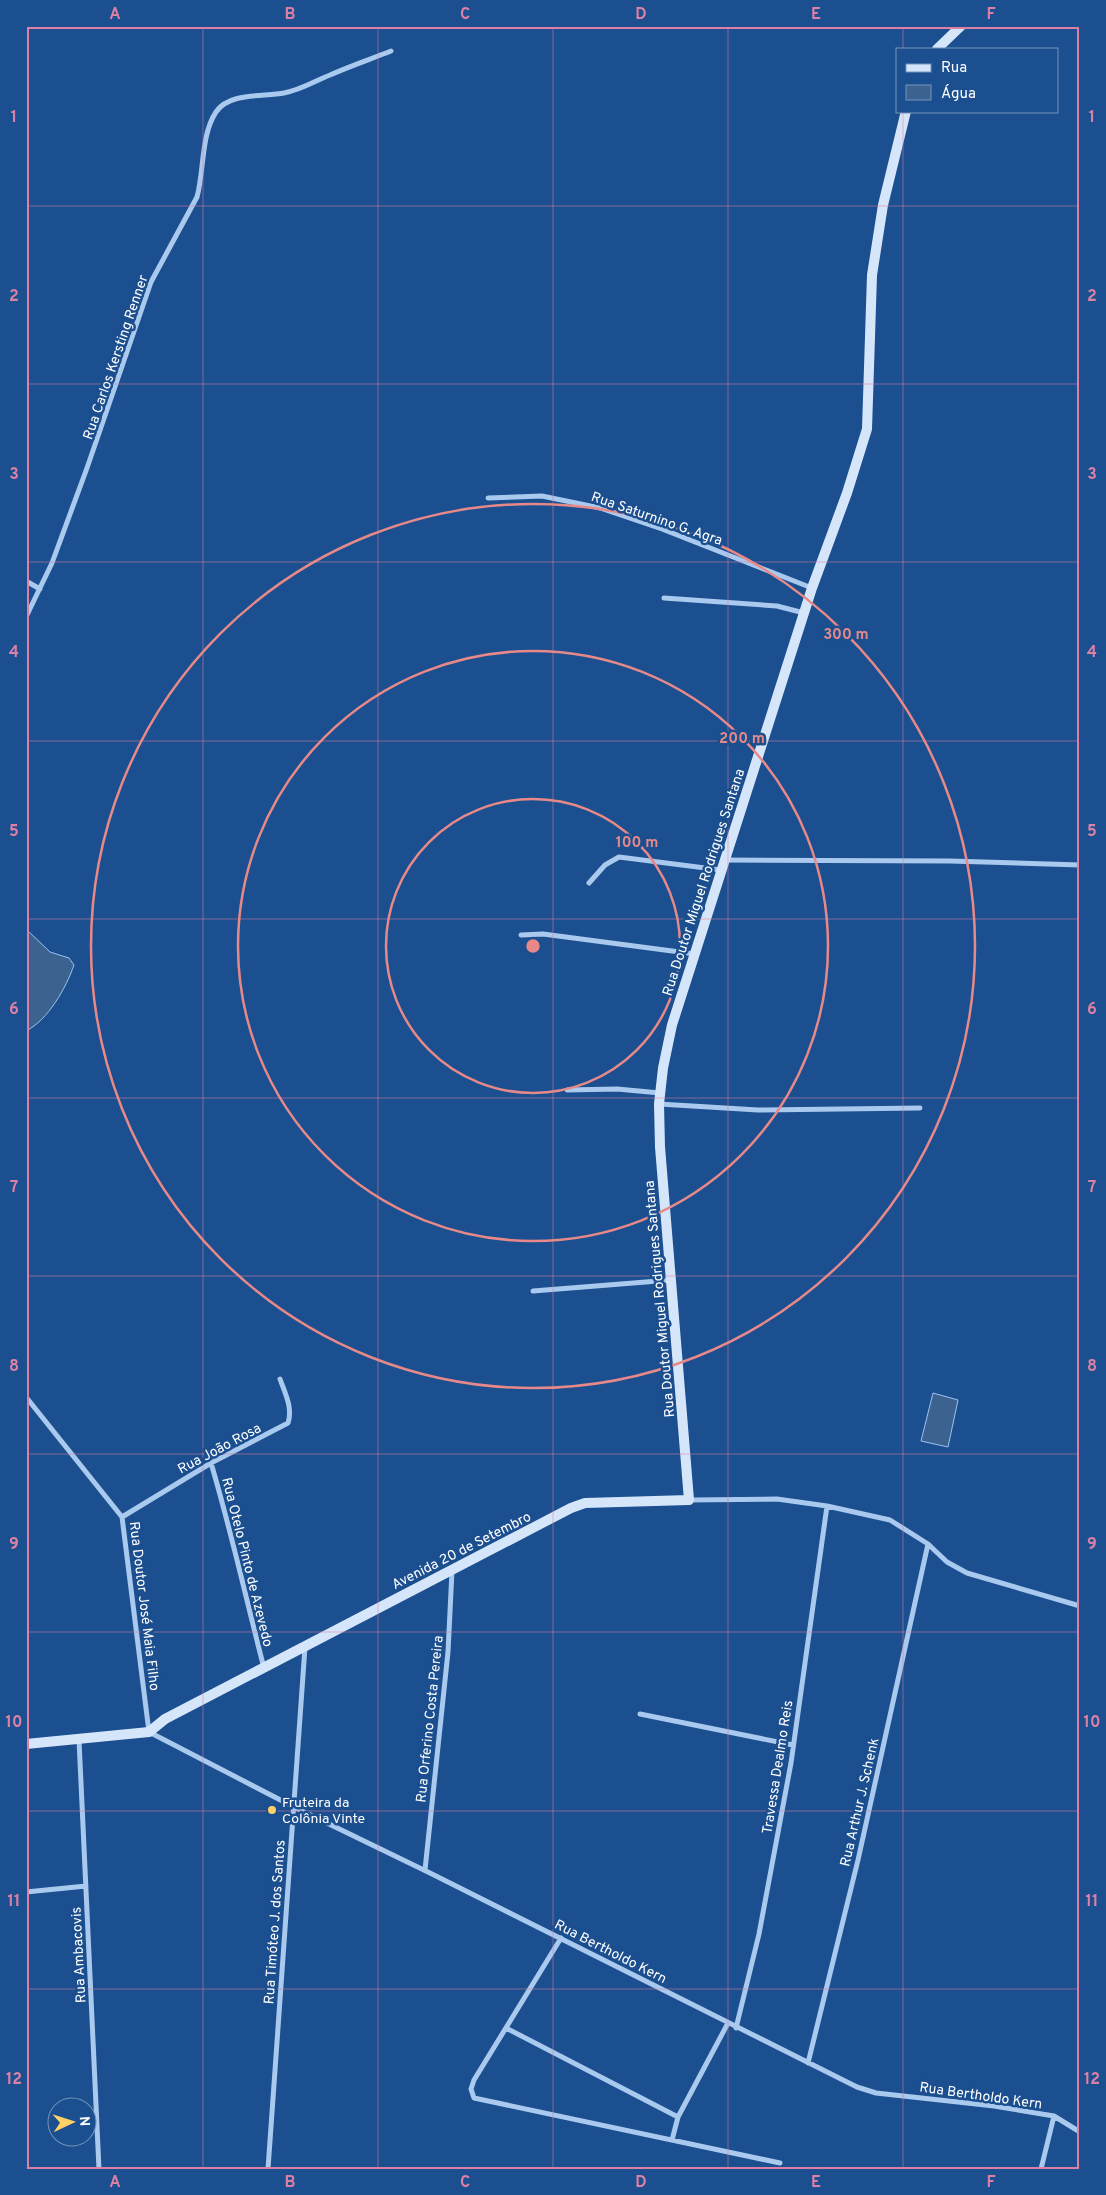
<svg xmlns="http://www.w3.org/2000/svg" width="1106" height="2195" viewBox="0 0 1106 2195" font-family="Overpass,sans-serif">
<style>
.water{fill:#3c6290;stroke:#9cc4f0}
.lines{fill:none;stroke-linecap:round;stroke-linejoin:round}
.street{stroke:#a9c9ee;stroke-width:5}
.secondary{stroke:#d6e6fa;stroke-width:10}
.grid{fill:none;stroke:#dd80a5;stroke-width:1;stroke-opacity:0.55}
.ring{fill:none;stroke:#e88989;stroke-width:2.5}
.poi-dot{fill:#ffd166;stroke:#1b4f8f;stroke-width:2}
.labels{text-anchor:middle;stroke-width:5;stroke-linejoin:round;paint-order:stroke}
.street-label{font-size:14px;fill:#fff;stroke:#1b4f8f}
.poi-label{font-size:14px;fill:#fff;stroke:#1b4f8f;text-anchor:start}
.centre{fill:#e88989;stroke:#1b4f8f;stroke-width:2.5}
.ring-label{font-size:15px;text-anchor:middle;font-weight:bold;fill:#e88989;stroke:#1b4f8f;stroke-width:5;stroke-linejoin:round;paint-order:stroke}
.neatline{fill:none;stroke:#dd80a5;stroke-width:2}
.grid-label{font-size:16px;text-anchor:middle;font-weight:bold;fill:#dd80a5}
</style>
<rect width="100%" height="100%" fill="#1b4f8f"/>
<path class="water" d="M26 929 50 952 69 958 74 965C66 988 48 1020 26 1031Z
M933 1393 958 1400 948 1447 921 1441Z"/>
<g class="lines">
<path class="street" d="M488 498 542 496 600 508 662 529 812 588
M26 581 40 589
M664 598 777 606 804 613
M26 617 52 563 87 468 151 282 197 197C204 172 201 134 216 112 229 92 264 97 284 93 301 90 315 81 330 75 350 66 371 59 391 51
M724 860 950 861 1080 865
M589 883 605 865 619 857 721 870
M521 935 543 934 695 954
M567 1090 617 1089 660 1093
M659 1104 758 1110 920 1108
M533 1291 671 1280
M26 1397 122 1517 149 1732 294 1807 430 1873 857 2087 876 2093 994 2106 1054 2116 1080 2132
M211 1463C231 1530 246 1599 264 1668
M689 1500 777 1499 827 1506 890 1520 928 1544 947 1562 967 1573 1080 1606
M122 1517 211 1463 288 1423C293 1408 285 1393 280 1379
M640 1714 793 1745
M79 1740 99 2169
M425 1870 448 1652 452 1571
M26 1892 86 1886
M561 1938 474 2080 471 2089 474 2098 780 2163
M506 2028 678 2117
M736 2028 759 1934 791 1763 827 1506
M808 2063 858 1860 928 1544
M672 2140 678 2117 728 2023
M268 2169 305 1647
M1041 2169 1054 2116"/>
<path class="secondary" d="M937 49 961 26
M26 1744 149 1732 165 1719 571 1508 585 1503 689 1500 660 1147 659 1104 663 1068 672 1025 812 588 847 493 867 429 872 275 883 205 906 111"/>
</g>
<path class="grid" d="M203 26V2169M378 26V2169M553 26V2169M728 26V2169M903 26V49M903 111V2169M26 206H1080M26 384H1080M26 562H1080M26 741H1080M26 919H1080M26 1098H1080M26 1276H1080M26 1454H1080M26 1632H1080M26 1811H1080M26 1989H1080"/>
<g class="ring">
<circle cx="533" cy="946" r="147"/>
<circle cx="533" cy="946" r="295"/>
<circle cx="533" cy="946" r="442"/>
</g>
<circle class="poi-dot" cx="272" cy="1810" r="5"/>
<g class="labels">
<g class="street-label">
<text transform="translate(115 357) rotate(-71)" y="5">Rua Carlos Kersting Renner</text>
<text transform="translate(657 518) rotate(19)" y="5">Rua Saturnino G. Agra</text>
<text transform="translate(703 882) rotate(-72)" y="5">Rua Doutor Miguel Rodrigues Santana</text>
<text transform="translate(659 1299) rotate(-95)" y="5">Rua Doutor Miguel Rodrigues Santana</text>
<text transform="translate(219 1448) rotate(-28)" y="5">Rua João Rosa</text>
<text transform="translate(461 1550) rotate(-27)" y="5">Avenida 20 de Setembro</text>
<text transform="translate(248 1562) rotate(76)" y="5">Rua Otelo Pinto de Azevedo</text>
<text transform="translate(145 1606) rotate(83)" y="5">Rua Doutor José Maia Filho</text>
<text transform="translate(429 1719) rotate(-84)" y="5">Rua Orferino Costa Pereira</text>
<text transform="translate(777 1767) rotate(-81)" y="5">Travessa Dealmo Reis</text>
<text transform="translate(859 1802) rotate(-77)" y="5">Rua Arthur J. Schenk</text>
<text transform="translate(274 1922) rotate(-86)" y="5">Rua Timóteo J. dos Santos</text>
<text transform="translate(611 1951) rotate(27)" y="5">Rua Bertholdo Kern</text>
<text transform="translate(78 1955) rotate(-93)" y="5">Rua Ambacovis</text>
<text transform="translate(981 2095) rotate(8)" y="5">Rua Bertholdo Kern</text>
</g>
<g class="poi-label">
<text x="282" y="1807">Fruteira da<tspan x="282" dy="16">Colônia Vinte</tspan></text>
</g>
</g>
<circle cx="533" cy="946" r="8" class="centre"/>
<g class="ring-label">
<text x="846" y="639">300 m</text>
<text x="742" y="743">200 m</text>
<text x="637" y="847">100 m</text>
</g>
<rect width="1106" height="2195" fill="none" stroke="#1b4f8f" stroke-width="55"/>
<rect x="896" y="48" width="162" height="65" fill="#1b4f8f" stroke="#7695bc"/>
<rect x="906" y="64" width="25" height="8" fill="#d6e6fa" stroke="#7695bc"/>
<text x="941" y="72" font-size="15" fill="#ffffff">Rua</text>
<rect x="906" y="85" width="25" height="15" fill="#3c6290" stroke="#7695bc"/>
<text x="941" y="98" font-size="15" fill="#ffffff">Água</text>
<g transform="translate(72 2122) rotate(86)"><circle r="24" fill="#1b4f8f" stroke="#7695bc"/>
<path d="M0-4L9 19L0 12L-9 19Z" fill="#ffd166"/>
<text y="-8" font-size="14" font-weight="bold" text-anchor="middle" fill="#ffffff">N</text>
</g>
<rect x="28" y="28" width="1050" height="2140" class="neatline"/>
<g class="grid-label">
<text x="115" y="19">A</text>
<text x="290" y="19">B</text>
<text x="465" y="19">C</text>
<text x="641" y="19">D</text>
<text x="816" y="19">E</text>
<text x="991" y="19">F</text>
<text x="14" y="122">1</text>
<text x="1092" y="122">1</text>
<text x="14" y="301">2</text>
<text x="1092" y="301">2</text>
<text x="14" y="479">3</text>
<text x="1092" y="479">3</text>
<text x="14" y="657">4</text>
<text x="1092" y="657">4</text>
<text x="14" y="836">5</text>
<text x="1092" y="836">5</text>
<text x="14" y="1014">6</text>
<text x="1092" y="1014">6</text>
<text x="14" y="1192">7</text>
<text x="1092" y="1192">7</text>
<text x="14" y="1371">8</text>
<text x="1092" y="1371">8</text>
<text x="14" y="1549">9</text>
<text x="1092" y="1549">9</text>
<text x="14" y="1727">10</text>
<text x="1092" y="1727">10</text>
<text x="14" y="1906">11</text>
<text x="1092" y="1906">11</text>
<text x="14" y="2084">12</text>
<text x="1092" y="2084">12</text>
<text x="115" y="2187">A</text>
<text x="290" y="2187">B</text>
<text x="465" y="2187">C</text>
<text x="641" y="2187">D</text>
<text x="816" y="2187">E</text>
<text x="991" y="2187">F</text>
</g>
</svg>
